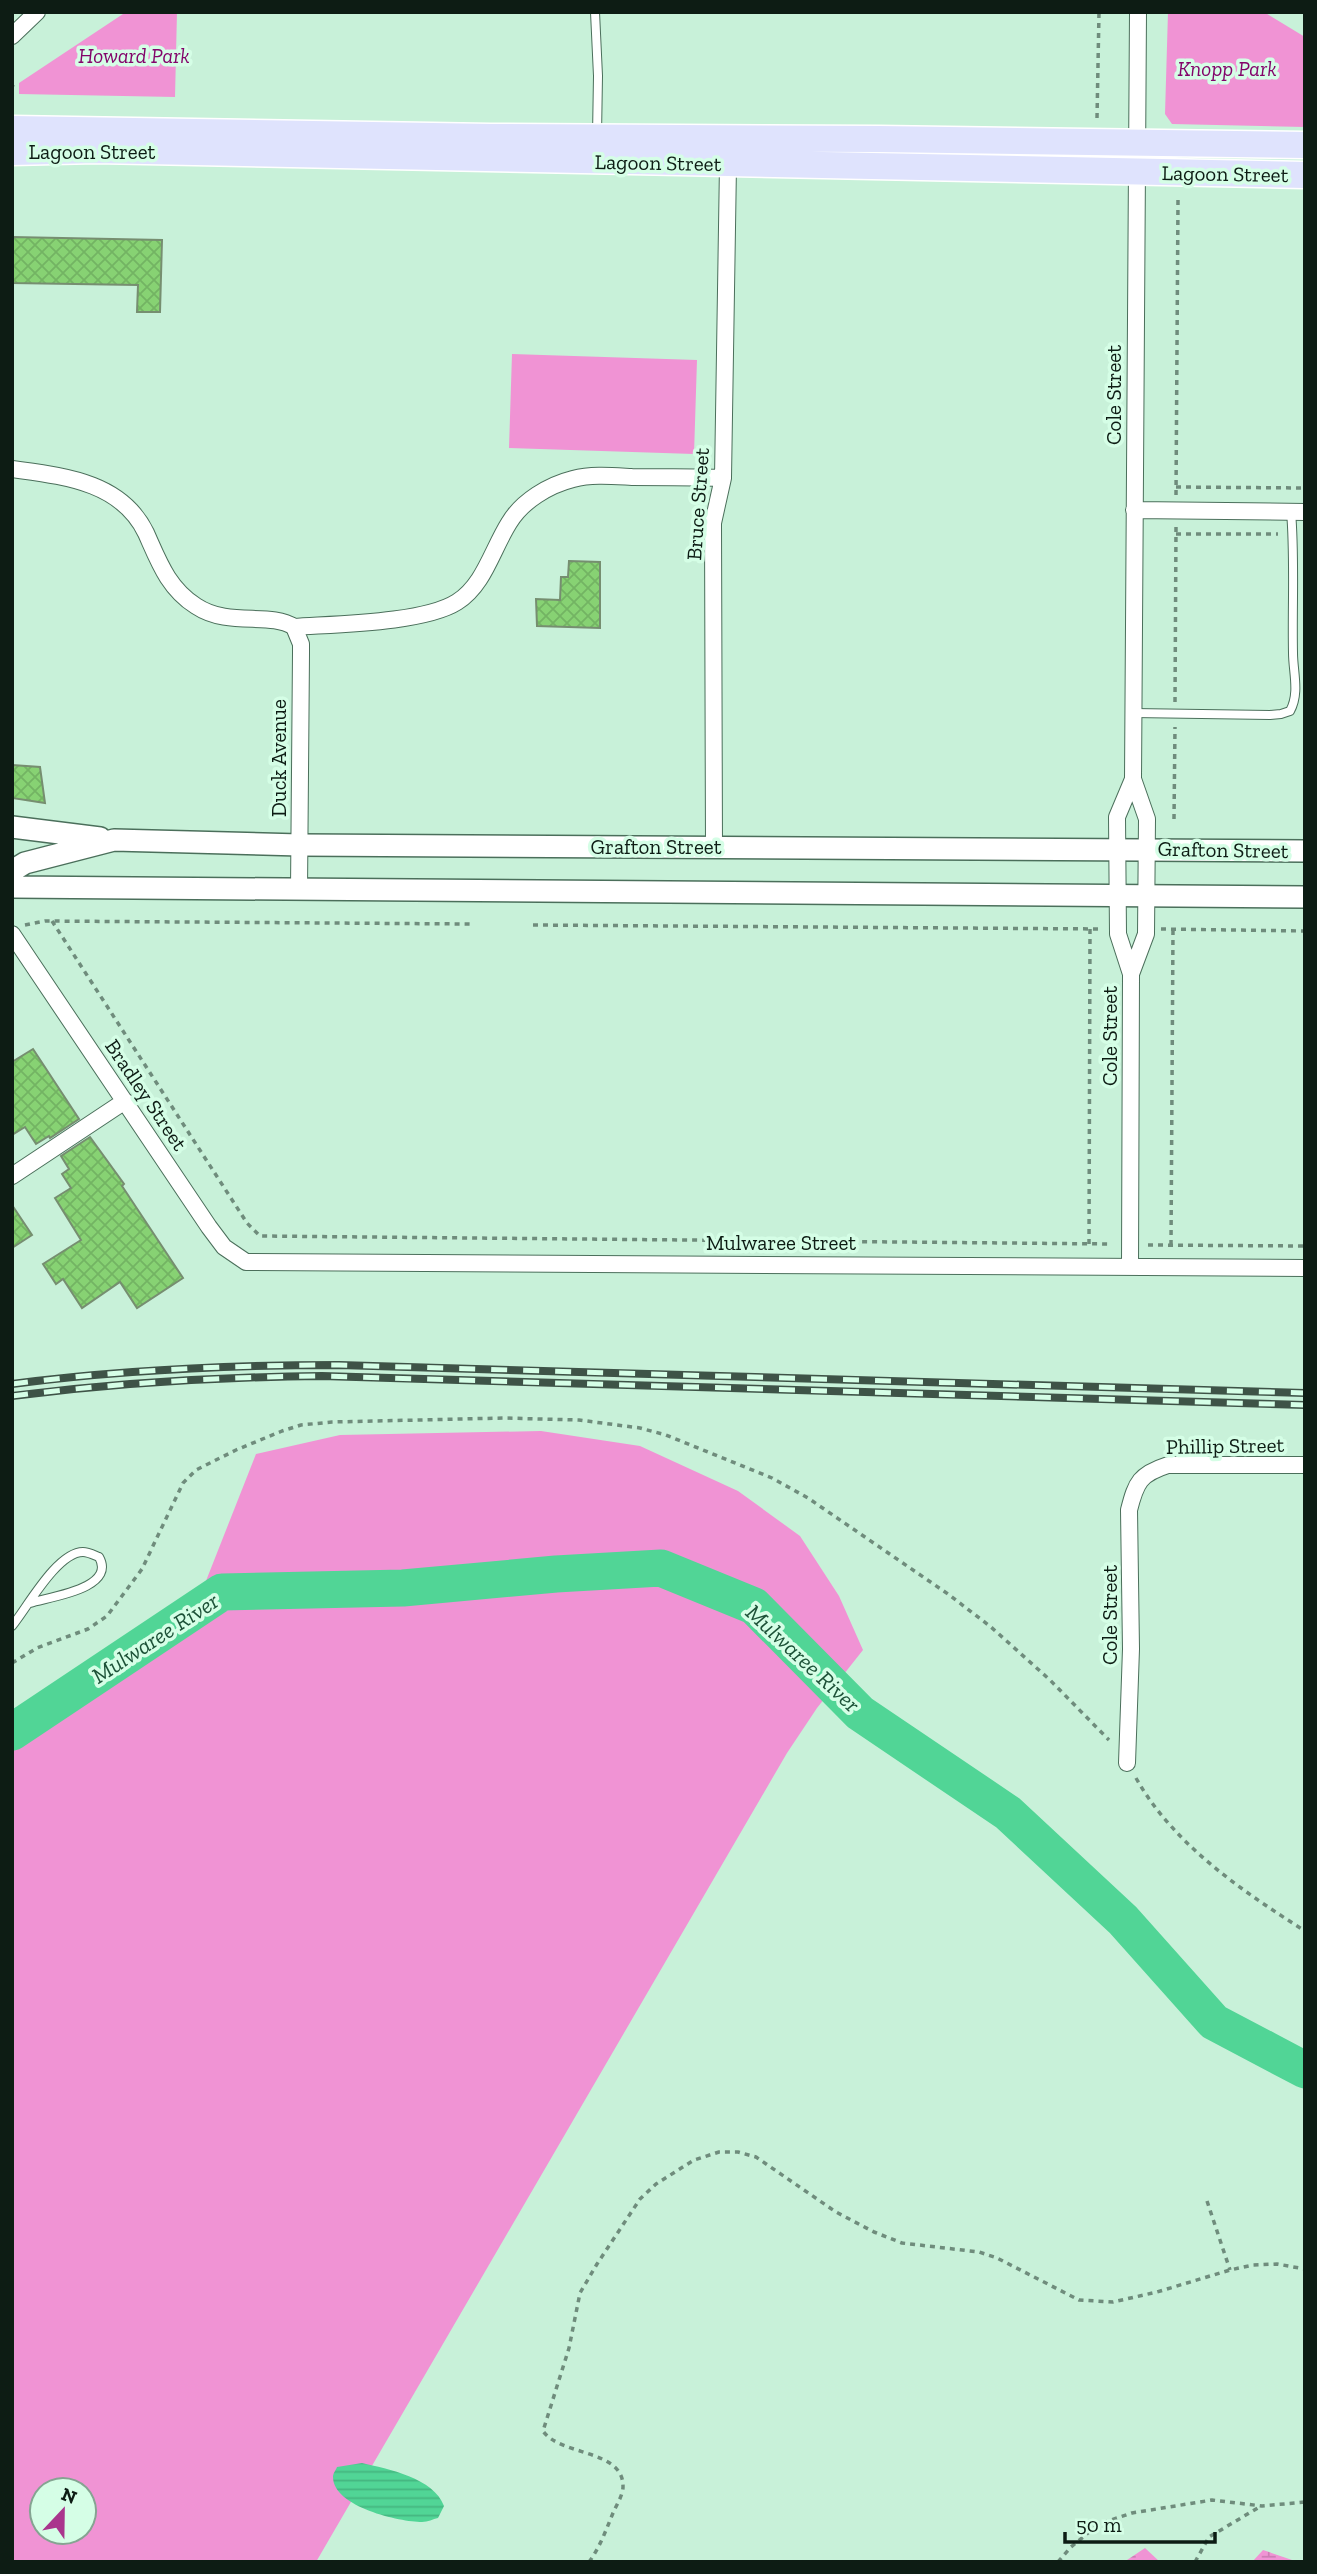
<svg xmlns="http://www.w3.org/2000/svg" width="1317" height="2574" viewBox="0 0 1317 2574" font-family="'Zilla Slab',serif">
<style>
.green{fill:#f093d4;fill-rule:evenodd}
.wetland{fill:url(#wetland-marsh)}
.water{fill:url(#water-rules)}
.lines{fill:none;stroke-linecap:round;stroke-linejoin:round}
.river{stroke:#51d596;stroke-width:37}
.building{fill:url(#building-cross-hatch);stroke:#768e70;stroke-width:2}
.service-casing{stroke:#4b6f5b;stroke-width:10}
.minor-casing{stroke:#4b6f5b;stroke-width:18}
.tertiary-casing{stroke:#4b6f5b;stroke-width:24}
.primary-casing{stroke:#fff;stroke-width:29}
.path{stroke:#6f8c7c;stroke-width:3.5;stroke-dasharray:5 5;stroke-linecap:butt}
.service{stroke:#fff;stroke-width:8}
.minor{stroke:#fff;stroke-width:16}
.tertiary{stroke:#fff;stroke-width:21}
.primary{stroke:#dfe3fd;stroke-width:26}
.rail-casing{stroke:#3e5347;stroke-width:8}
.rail{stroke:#d5fee6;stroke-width:5;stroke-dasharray:16;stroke-linecap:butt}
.labels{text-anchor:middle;stroke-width:7;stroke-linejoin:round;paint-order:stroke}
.park-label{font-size:21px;font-style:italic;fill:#83046a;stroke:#d5fee6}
.street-label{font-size:21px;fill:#0d1c14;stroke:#d5fee6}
.water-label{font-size:23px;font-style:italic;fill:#1d5238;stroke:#d5fee6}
</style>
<defs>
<pattern id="wetland-marsh" width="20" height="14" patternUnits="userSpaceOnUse" patternTransform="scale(1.75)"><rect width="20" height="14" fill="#f093d4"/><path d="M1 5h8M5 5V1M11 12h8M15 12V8" fill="none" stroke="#cd7eb5"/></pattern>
<pattern id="water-rules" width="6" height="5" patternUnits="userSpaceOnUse" patternTransform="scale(1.75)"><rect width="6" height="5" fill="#51d596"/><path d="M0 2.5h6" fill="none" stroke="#45b680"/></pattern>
<pattern id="building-cross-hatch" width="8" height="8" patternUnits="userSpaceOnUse" patternTransform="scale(1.75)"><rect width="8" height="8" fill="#87d273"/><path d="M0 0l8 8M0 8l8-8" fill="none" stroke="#73b463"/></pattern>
</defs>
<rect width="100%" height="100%" fill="#c8f1d9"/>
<path class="green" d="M126 12H177L175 97 19 94V83Z
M1168 12H1264L1305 37V127L1172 124 1165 114Z
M512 354 697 360 694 454 509 448Z
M541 1431 640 1446 738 1491 800 1536 839 1596 863 1650 817 1708 787 1753 316 2562H12V1748L189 1624 256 1454 340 1435ZM42 2490H84V2532H42Z"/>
<path class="wetland" d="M1145 2548 1160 2562H1124Z
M1263 2550 1298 2562H1252Z"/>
<path class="water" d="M362 2463C388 2469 434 2478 444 2506L438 2518C433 2519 428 2522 422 2522 400 2522 333 2507 333 2477 333 2473 336 2470 337 2467Z"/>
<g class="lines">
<path class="river" d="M12 1732 222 1592 403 1588 556 1574 661 1568 754 1606 860 1713 1008 1813 1123 1920 1214 2022 1305 2070"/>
</g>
<path class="building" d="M12 237 162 240 160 312H137L138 285 12 283Z
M569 561 600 562V628L537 626 536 599 560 600 561 577H568Z
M12 765 40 767 45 803 12 798Z
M33 1049 79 1119 50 1138 49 1136 36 1144 25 1127 12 1135V1062Z
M90 1137 124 1184 122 1186 183 1278 137 1308 120 1282 82 1308 63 1279 56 1284 43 1264 81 1240 55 1198 71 1188 62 1174 69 1169 61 1156Z
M12 1205 32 1235 12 1248Z"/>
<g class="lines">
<g class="service-casing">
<path id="service" d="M595 12 598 76 597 135
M1133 713 1270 715 1281 714 1290 711C1300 693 1293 672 1293 653 1292 605 1295 559 1291 511
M12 1626C27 1608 57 1552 83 1552 88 1552 94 1555 99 1557 117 1589 48 1597 30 1603"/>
</g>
<g class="minor-casing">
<path id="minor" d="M12 36 37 12
M12 469C62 476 121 481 146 533 159 562 168 588 196 606 229 628 270 611 294 627 336 624 424 623 457 602 484 585 492 550 509 523 522 501 549 485 573 479 592 474 613 476 632 477 662 477 692 477 723 478
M1134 510 1305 512
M294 627 301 644V653L299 891
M714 847 713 523 723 478 728 165
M12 934 209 1227 224 1247 246 1262 1305 1268
M1131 974 1146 934 1147 819 1133 779 1138 12
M12 1176 125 1101
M1130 1266 1131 974 1118 934 1117 817 1133 779
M1127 1763 1131 1649 1129 1510C1136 1482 1140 1474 1168 1465H1305"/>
</g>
<g class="tertiary-casing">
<path id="tertiary" d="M12 827 100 838
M12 871 25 863 114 840 300 845 1305 851
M12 887 1305 897"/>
</g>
<g class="primary-casing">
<path id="primary" d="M12 129 491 137 879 139 1305 145
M12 152 96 150 1305 175"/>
</g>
<path class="path" d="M12 86 14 87
M1097 118 1099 12
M1176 487 1305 488
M1176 495 1178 199
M1176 534H1278
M1175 702 1176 527
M1174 819 1175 727
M52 921 247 1223 260 1236 1112 1244
M25 925 45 921 471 924
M533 925 1101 929
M1161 929 1305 931
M1089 1244 1090 929
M1148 1245 1305 1246
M1171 1245 1173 929
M12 1663 37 1648 88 1629 107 1616 142 1569 183 1483 196 1470 236 1450 282 1431 301 1425 332 1422 504 1418 579 1420 640 1428 666 1435 772 1478 808 1498 948 1594 991 1627 1050 1680 1109 1740
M1136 1778C1173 1844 1242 1891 1305 1931
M1207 2201 1230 2270
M589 2562C600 2547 606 2530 613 2513 616 2506 623 2495 623 2487 624 2449 560 2456 543 2431L569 2348 580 2293 597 2264 640 2199 656 2184 694 2160 719 2152H738L756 2157 836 2212 874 2232 902 2243 979 2252 997 2258 1079 2300 1113 2302 1157 2292 1230 2270 1253 2265 1277 2264 1305 2269
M1058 2562 1071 2547 1099 2524 1132 2513 1212 2500 1262 2506 1305 2502
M1195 2562 1209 2537 1261 2506"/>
<use href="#service" class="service"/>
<use href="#minor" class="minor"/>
<use href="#tertiary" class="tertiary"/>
<use href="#primary" class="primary"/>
<g class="rail-casing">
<path id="rail" d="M12 1384C121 1370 230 1365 339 1365L1305 1393
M12 1396C116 1383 218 1377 322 1376L1305 1405"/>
</g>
<use href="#rail" class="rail"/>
</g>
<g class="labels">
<g class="park-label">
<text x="134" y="63">Howard Park</text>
<text x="1227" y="76">Knopp Park</text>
</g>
<g class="street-label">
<text x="92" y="159">Lagoon Street</text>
<text transform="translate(658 163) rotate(1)" y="7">Lagoon Street</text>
<text transform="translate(1225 174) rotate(1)" y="7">Lagoon Street</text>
<text transform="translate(1114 395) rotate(-90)" y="7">Cole Street</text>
<text transform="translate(698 504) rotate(-86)" y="7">Bruce Street</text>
<text transform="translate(279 758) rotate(-90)" y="7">Duck Avenue</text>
<text x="656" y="854">Grafton Street</text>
<text transform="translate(1223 850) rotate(1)" y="7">Grafton Street</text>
<text transform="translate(1110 1036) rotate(-90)" y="7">Cole Street</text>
<text transform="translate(146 1095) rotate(56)" y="7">Bradley Street</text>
<text x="781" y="1250">Mulwaree Street</text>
<text transform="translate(1225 1446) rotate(-1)" y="7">Phillip Street</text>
<text transform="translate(1110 1615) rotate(-90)" y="7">Cole Street</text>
</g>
<g class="water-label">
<text transform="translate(155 1638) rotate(-33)" y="8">Mulwaree River</text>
<text transform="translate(803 1658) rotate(43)" y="8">Mulwaree River</text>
</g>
</g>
<rect width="1317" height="2574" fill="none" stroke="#0d1c14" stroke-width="28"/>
<g transform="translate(63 2511) rotate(22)"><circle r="33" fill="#d5fee6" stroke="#85a492" stroke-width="2"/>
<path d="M0-5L12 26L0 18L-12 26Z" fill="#aa358d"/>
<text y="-10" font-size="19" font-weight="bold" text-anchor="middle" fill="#0d1c14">N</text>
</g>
<path d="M1065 2532v10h150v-10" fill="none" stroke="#0d1c14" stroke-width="3.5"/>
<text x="1076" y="2532" font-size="21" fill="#0d1c14" stroke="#d5fee6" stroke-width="5" paint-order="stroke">50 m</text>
</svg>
